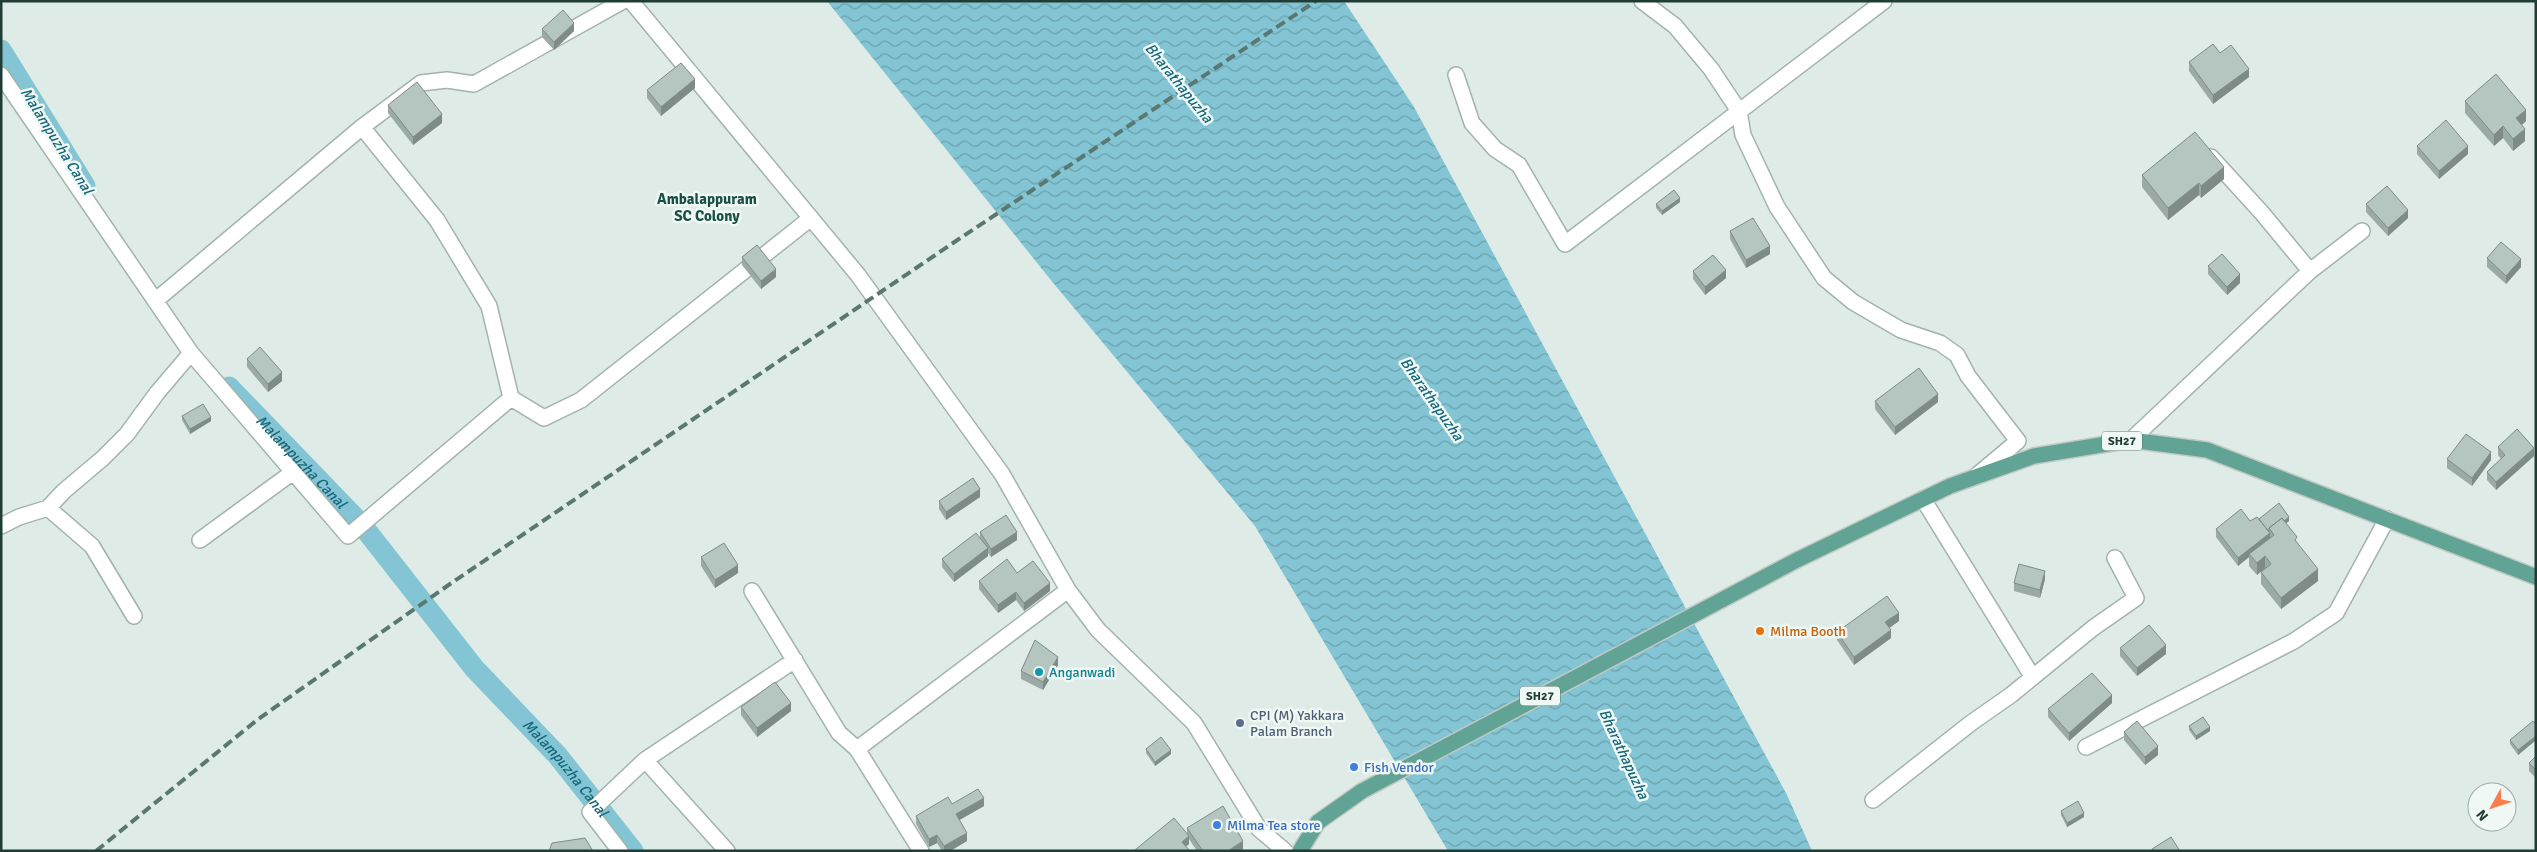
<svg xmlns="http://www.w3.org/2000/svg" width="2537" height="852" viewBox="0 0 2537 852" font-family="Signika,sans-serif">
<style>
.water{fill:url(#water-waves)}
.lines{fill:none;stroke-linecap:round;stroke-linejoin:round}
.canal{stroke:#83c5d4;stroke-width:21}
.minor-casing{stroke:#a2b3ad;stroke-width:18}
.major-casing{stroke:#c0c8c6;stroke-width:18}
.minor{stroke:#fff;stroke-width:15}
.major{stroke:#61a394;stroke-width:15}
.rail{stroke:#597871;stroke-width:4;stroke-dasharray:10 5;stroke-linecap:butt}
.wall{fill:#9baaa4}
.shaded-wall{fill:#7e8b86}
.building{fill:#b4c6bf;stroke:#7e8b86}
.food-dot{fill:#e8710a;stroke:#eff8f4;stroke-width:2}
.culture-dot{fill:#0f9aa8;stroke:#eff8f4;stroke-width:2}
.service-dot{fill:#5c6f8a;stroke:#eff8f4;stroke-width:2}
.shop-dot{fill:#3f7fe0;stroke:#eff8f4;stroke-width:2}
.labels{text-anchor:middle;stroke-width:5;stroke-linejoin:round;paint-order:stroke}
.shield{fill:#eff8f4;stroke:#5d746e;stroke-width:1}
.shield-label{font-size:12px;font-weight:bold;fill:#1f3c35}
.food-label{font-size:14px;fill:#c56008;stroke:#eff8f4;text-anchor:start}
.culture-label{font-size:14px;fill:#0d838f;stroke:#eff8f4;text-anchor:start}
.service-label{font-size:14px;fill:#4e5e75;stroke:#eff8f4;text-anchor:start}
.shop-label{font-size:14px;fill:#366cbe;stroke:#eff8f4;text-anchor:start}
.water-label{font-size:15px;font-style:italic;fill:#16677b;stroke:#eff8f4}
.neighbourhood-label{font-size:15px;font-weight:bold;fill:#1a4f44;stroke:#eff8f4}
</style>
<defs>
<pattern id="water-waves" width="16" height="10" patternUnits="userSpaceOnUse" patternTransform="scale(1.25)"><rect width="16" height="10" fill="#83c5d4"/><path d="M0 5q4-4 8 0t8 0" fill="none" stroke="#6ba1ad"/></pattern>
</defs>
<rect width="100%" height="100%" fill="#dfebe6"/>
<path class="water" d="M827 1H1344L1414 107 1787 795 1812 851H1448L1255 526 1050 279Z"/>
<g class="lines">
<g class="canal">
<path d="M1 50 85 186"/>
<path id="s1" d="M229 387 362 525 474 668 558 756 633 851"/>
</g>
<g class="minor-casing">
<path id="minor" d="M631 1 858 275 1002 474 1068 590 1098 630 1194 723 1259 829 1285 851
M1642 1 1675 26 1711 69 1739 111 1743 135 1777 207 1824 278 1853 302 1901 330 1940 343 1957 355 1968 376 2018 441 1975 477
M1 75 191 353 157 393 127 434 103 458 64 491 48 508 19 517 1 526
M1456 75 1472 123 1495 149 1519 165 1565 244 1884 1
M2211 157 2262 213 2310 271
M155 301 362 127
M191 353 348 536 511 398 544 418 581 400 811 218
M511 398 489 306 437 220 362 127 421 83 447 80 474 84 623 1
M2131 440 2310 271 2362 231
M1923 499 2032 676
M48 508 92 546 134 616
M200 540 293 472
M752 591 839 733 857 749
M2086 747 2294 641 2336 613 2387 519
M1873 800 1971 723 2011 695 2093 628 2136 598 2115 558
M620 851 590 812 645 760
M727 851 645 760 795 660
M921 851 857 749 1068 590"/>
</g>
<g class="major-casing">
<path id="major" d="M1300 851 1318 822 1362 791 1797 560 1950 486 2034 456 2131 440 2207 450 2536 577"/>
</g>
<use href="#minor" class="minor"/>
<use href="#major" class="major"/>
<path class="rail" d="M96 851 257 720 450 584 953 243 1316 1"/>
</g>
<path class="wall" d="M542 29 574 31 554 50 542 37Z
M2220 53 2249 77 2213 104 2189 71V62Z
M695 88 661 116 647 98V90Z
M2465 101 2526 121 2522 125 2525 141 2513 151 2503 138 2494 146 2465 113Z
M388 105 442 123 413 145 388 113Z
M2417 146 2468 154 2439 179 2417 154Z
M2142 175 2224 179 2201 198 2199 195 2168 220 2142 187Z
M1680 202 1662 215 1656 208V204Z
M2366 204 2408 218 2388 236 2366 212Z
M1730 231 1770 254 1746 268 1730 239Z
M742 257 776 277 761 289 742 265Z
M2487 258 2521 267 2506 284 2487 267Z
M2208 266 2240 283 2227 295 2208 274Z
M1693 271 1726 278 1705 295 1693 279Z
M247 359 282 381 268 392 247 367Z
M1875 401 1938 402 1895 435 1875 409Z
M182 416 211 421 190 434 182 420Z
M2498 447 2534 456 2496 490 2487 480V472L2501 459 2498 455Z
M2447 459 2491 460 2472 486 2447 468Z
M980 497 946 520 939 509V501Z
M2259 519 2289 521 2286 523 2318 581 2281 609 2261 584V572L2265 568 2257 575 2249 566V557L2238 566 2216 537V529Z
M980 532 1017 540 991 557 988 553V556L954 582 942 567V559L980 537Z
M701 557 738 573 715 588 701 566Z
M1017 573 1050 591 1024 611 1016 600 998 613 979 589V581Z
M2045 579 2040 598 2014 591V583Z
M1899 621 1889 628 1891 638 1854 665 1837 640V632Z
M2120 648 2166 654 2137 676 2120 656Z
M1058 665 1043 690 1021 679V671Z
M2112 703 2069 741 2048 717V709Z
M741 707 791 711 757 737 741 715Z
M2536 724V740L2518 755 2510 744V740Z
M2189 726 2210 731 2196 740 2189 730Z
M2124 732 2158 755 2145 765 2124 740Z
M1146 749 1171 754 1155 766 1146 753Z
M2536 756V778L2529 771V763Z
M952 804 984 806 959 820 967 841 950 851H942L937 843 929 847 916 824V816Z
M2061 811 2084 817 2067 827 2061 815Z
M1187 828 1243 849 1240 851H1197L1189 839V844L1186 846 1190 851H1135V850L1187 833Z"/>
<path class="shaded-wall" d="M574 23V31L554 50V42Z
M2249 69V77L2213 104V95Z
M695 79V88L661 116V107Z
M2526 110V121L2516 130V118Z
M442 114V123L413 145V137Z
M2503 126V138L2494 146V135Z
M2525 129V141L2513 151V139Z
M2468 146V154L2439 179V171Z
M2224 167V179L2201 198V186Z
M2199 183V195L2168 220V208Z
M1680 198V202L1662 215V211Z
M2408 210V218L2388 236V228Z
M1770 246V254L1746 268V260Z
M2521 259V267L2506 284V276Z
M776 269V277L761 289V281Z
M1726 270V278L1705 295V287Z
M2240 274V283L2227 295V287Z
M282 372V381L268 392V384Z
M1938 394V402L1895 435V427Z
M211 417V421L190 434V429Z
M2534 448V456L2496 490V482Z
M2491 452V460L2472 486V478Z
M980 489V497L946 520V512Z
M2289 517V521L2273 534 2271 531Z
M1017 532V540L991 557V549Z
M2270 533V541L2249 554V557L2238 566V558Z
M988 548V556L954 582V574Z
M2265 556V568L2257 575V563Z
M738 565V573L715 588V580Z
M2318 569V581L2281 609V598Z
M2045 571V579L2040 598V590Z
M1050 583V591L1024 611V603Z
M1016 592V600L998 613V605Z
M1899 613V621L1885 631V622Z
M1891 630V638L1854 665V657Z
M2166 645V654L2137 676V668Z
M1058 657V665L1043 690V682Z
M2112 695V703L2069 741V733Z
M791 703V711L757 737V728Z
M2210 727V731L2196 740V736Z
M2536 736V740L2518 755V750Z
M2158 746V755L2145 765V757Z
M1171 750V754L1155 766V762Z
M984 798V806L956 822V814Z
M2084 813V817L2067 827V823Z
M967 833V841L950 851H944V846Z
M937 835V843L929 847V839Z
M1189 836V844L1182 850V842Z
M1243 841V849L1240 851H1228Z"/>
<path class="building" d="M563 10 574 23 554 42 542 29Z
M2213 44 2220 53 2231 45 2249 69 2213 95 2189 62Z
M681 63 695 79 661 107 647 90Z
M2496 74 2526 110 2516 118 2525 129 2513 139 2503 126 2494 135 2465 101Z
M417 82 442 114 413 137 388 105Z
M2446 120 2468 146 2439 171 2417 146Z
M2195 132 2224 167 2201 186 2199 183 2168 208 2142 175Z
M2387 186 2408 210 2388 228 2366 204Z
M1674 190 1680 198 1662 211 1656 204Z
M1753 218 1770 246 1746 260 1730 231Z
M2501 242 2521 259 2506 276 2487 258Z
M757 245 776 269 761 281 742 257Z
M2222 254 2240 274 2227 287 2208 266Z
M1713 255 1726 270 1705 287 1693 271Z
M260 347 282 372 268 384 247 359Z
M1919 368 1938 394 1895 427 1875 401Z
M203 404 211 417 190 429 182 416Z
M2517 429 2534 448 2496 482 2487 472 2505 455 2498 447Z
M2466 434 2491 452 2472 478 2447 459Z
M973 478 980 489 946 512 939 501Z
M2279 503 2289 517 2284 521 2282 518 2269 528V532L2259 519Z
M2241 509 2250 521 2257 517 2270 533 2238 558 2216 529Z
M1006 515 1017 532 991 549 980 532Z
M2282 518 2297 537 2295 540 2318 569 2281 598 2261 572 2271 564 2265 556 2257 563 2249 554 2274 535 2269 528Z
M976 533 988 548 954 574 942 559Z
M724 543 738 565 715 580 701 557Z
M1007 559 1017 573 1033 561 1050 583 1024 603 1016 592 998 605 979 581Z
M2019 564 2045 571 2040 590 2014 583Z
M1887 596 1899 613 1885 622 1891 630 1854 657 1837 632Z
M2149 625 2166 645 2137 668 2120 648Z
M1035 640 1058 657 1043 682 1021 671Z
M2092 673 2112 695 2069 733 2048 709Z
M775 682 791 703 757 728 741 707Z
M2203 717 2210 727 2196 736 2189 726Z
M2137 721 2158 746 2145 757 2124 732Z
M2533 721 2536 724V736L2518 750 2510 740Z
M1161 737 1171 750 1155 762 1146 749Z
M2536 756V770L2529 763Z
M978 789 984 798 956 814 967 833 944 846 937 835 929 839 916 816 948 797 952 804Z
M2078 801 2084 813 2067 823 2061 811Z
M1223 806 1243 841 1228 851H1203L1187 828Z
M1174 818 1189 836 1182 842 1190 851H1136L1135 850Z
M2171 837 2180 851H2153L2152 849Z
M585 838 593 851H549L552 843Z"/>
<circle class="food-dot" cx="1760" cy="631" r="5"/>
<circle class="culture-dot" cx="1039" cy="672" r="5"/>
<circle class="service-dot" cx="1240" cy="723" r="5"/>
<g class="shop-dot">
<circle cx="1354" cy="767" r="5"/>
<circle cx="1217" cy="825" r="5"/>
</g>
<g class="labels">
<g class="shield">
<rect x="2102" y="431.5" width="40" height="19" rx="4"/>
<rect x="1520" y="686.5" width="40" height="19" rx="4"/>
</g>
<g class="shield-label">
<text x="2122" y="445">SH27</text>
<text x="1540" y="700">SH27</text>
</g>
<g class="food-label">
<text x="1770" y="636">Milma Booth</text>
</g>
<g class="culture-label">
<text x="1049" y="677">Anganwadi</text>
</g>
<g class="service-label">
<text x="1250" y="720">CPI (M) Yakkara<tspan x="1250" dy="16">Palam Branch</tspan></text>
</g>
<g class="shop-label">
<text x="1364" y="772">Fish Vendor</text>
<text x="1227" y="830">Milma Tea store</text>
</g>
<g class="water-label">
<text transform="translate(1179 83) rotate(51)" y="5">Bharathapuzha</text>
<text transform="translate(57 141) rotate(58)" y="5">Malampuzha Canal</text>
<text transform="translate(1432 399) rotate(55)" y="5">Bharathapuzha</text>
<text dy="5" stroke="none"><textPath href="#s1" startOffset="104">Malampuzha Canal</textPath></text>
<text transform="translate(1624 754) rotate(65)" y="5">Bharathapuzha</text>
<text dy="5" stroke="none"><textPath href="#s1" startOffset="509">Malampuzha Canal</textPath></text>
</g>
<g class="neighbourhood-label">
<text x="707" y="204">Ambalappuram<tspan x="707" dy="17">SC Colony</tspan></text>
</g>
</g>
<rect width="2537" height="852" fill="none" stroke="#1f3c35" stroke-width="5"/>
<g transform="translate(2492 807) rotate(230)"><circle r="24" fill="#eff8f4" stroke="#9cada8"/>
<path d="M0-4L9 19L0 12L-9 19Z" fill="#fa7d4f"/>
<text y="-8" font-size="14" font-weight="bold" text-anchor="middle" fill="#1f3c35">N</text>
</g>
</svg>
